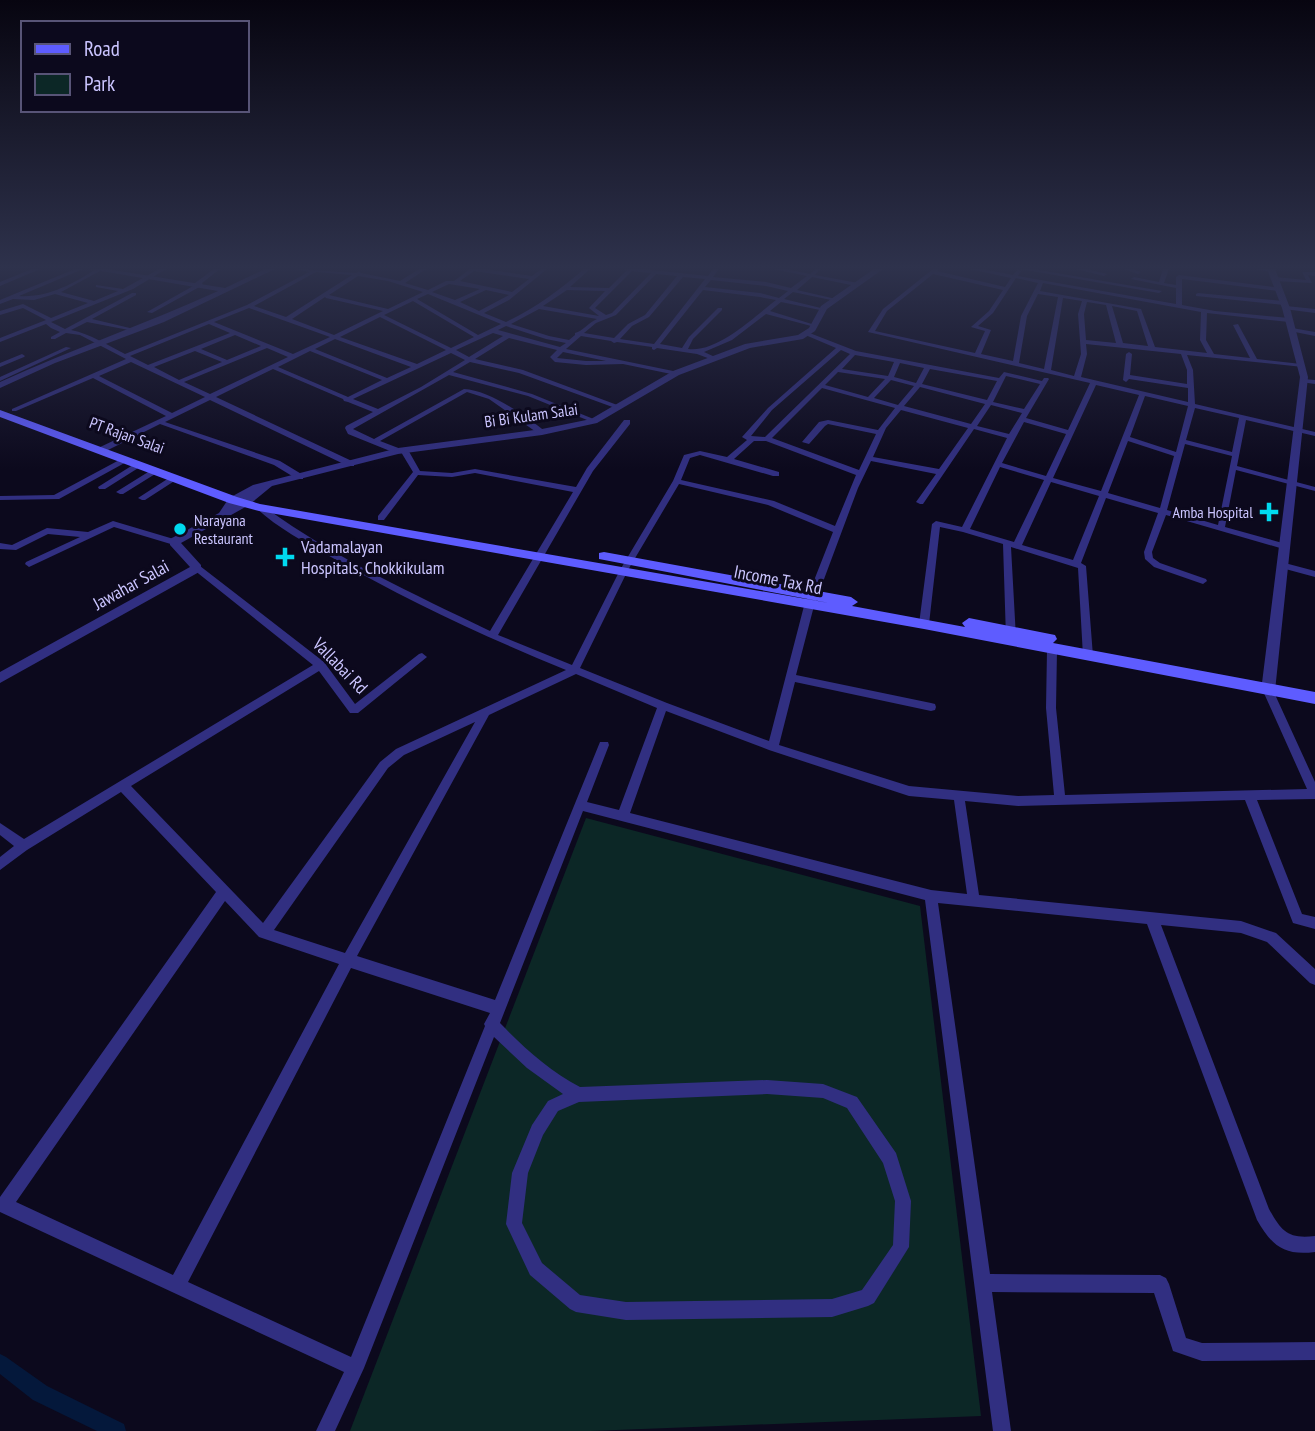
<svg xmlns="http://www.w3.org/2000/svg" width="1315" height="1431" viewBox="0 0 1315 1431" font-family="'PT Sans Narrow',sans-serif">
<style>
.green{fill:#0c2726}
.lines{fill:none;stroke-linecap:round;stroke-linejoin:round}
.canal{fill:#04183b;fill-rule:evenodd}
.minor{fill:#312f81;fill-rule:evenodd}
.tertiary{fill:#312f81;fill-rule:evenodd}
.secondary{fill:#5e5cff;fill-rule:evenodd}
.poi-dot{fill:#00daf0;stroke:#0c091d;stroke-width:2.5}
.labels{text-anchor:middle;stroke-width:6;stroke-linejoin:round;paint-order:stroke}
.far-street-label{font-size:16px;fill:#cbc5ff;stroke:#0c091d}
.far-poi-label{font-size:16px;fill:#cbc5ff;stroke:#0c091d;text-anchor:end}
.poi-label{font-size:18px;fill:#cbc5ff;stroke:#0c091d;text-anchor:start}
.street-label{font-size:18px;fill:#cbc5ff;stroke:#0c091d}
</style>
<rect width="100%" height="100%" fill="#0c091d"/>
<path class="green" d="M586 818 920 906 981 1416 591 1431H350Z"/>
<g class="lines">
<path class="canal" d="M0 1354 6 1357 47 1386 124 1424 126 1431H97L33 1400 0 1374Z"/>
<path class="minor" d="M32 269H40L0 286V282Z
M75 269H83L19 296C47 298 73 284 96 269H100V271L61 292 94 301 118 291 96 287V285L123 289 159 269H166L133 289 51 322 65 329 132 293H136V295L92 319 134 329V331L87 322 71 330C91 334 107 345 125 354L247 305 309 272 296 269 356 273 359 271 361 273 400 281 419 269H426L405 283 428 290 446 281H454L470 269H485L532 276 541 269H547L509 300 484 313 506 322C535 308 560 290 584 269H590L570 287 609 288 627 270 625 269H643L708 276 713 269H719L713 277 766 282 791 288 807 276 774 269H786L810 274 816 269H820L815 275 858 283 859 284 856 286 812 277 797 290 836 299V301L793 292 784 299 825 309V311L781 302 770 311 815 325V327L766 314 732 340 704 352 715 357 716 358 713 360 697 354 657 348 654 350 652 349V347L617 342 614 343 611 341 581 336 566 349 678 372 679 373 676 375 623 364 586 365 555 362 550 357 557 350 509 338 475 359 523 370 620 406 621 407 618 409 519 373 470 362 453 372 532 394 596 420V422H592L528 396 449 375 353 429 374 439 464 389C489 390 526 416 546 432L539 434 489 399 467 392 380 441 401 449 407 448 420 471 452 473 475 469 576 487 587 468 624 420H630V424L593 471 498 635 572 665 620 570 673 481 684 455 700 451 727 457 747 440 742 437 768 408 836 348 803 334V332H807L856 351 999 378 1004 372 1042 381 1044 378H1048L1049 379 1026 418 1068 430 1090 383 868 332 883 309 933 269H939L937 271 1005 287 1011 278 970 269H982L1013 275 1018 269 1021 271 1018 276 1176 304V288L1131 279 1134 277 1159 282 1163 269H1169L1164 283 1176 285V277L1179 275 1281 288 1282 289 1279 291 1182 279V305L1215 311 1289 318 1292 320 1289 322 1207 313 1206 340 1214 354 1250 358 1233 325 1238 324 1257 359 1301 364 1304 366 1303 367 1187 355 1193 370 1195 404 1315 432V436L1246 420 1237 466 1315 487V491L1236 470 1225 527 1286 544V548H1280L1166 515 1152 552 1153 558 1160 563 1206 579 1207 581 1203 584 1200 583 1154 567 1145 559 1144 552 1158 513 1106 498 1081 563 1086 566 1093 656 1088 660 1083 656 1078 568 1011 547 1016 638 1011 641 1006 638 1003 544 963 532 940 527 929 624 924 627 919 624 932 524 936 521 962 527 1007 438 974 429 923 504H920L916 502 936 474 871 461 858 488 814 606 796 675 931 703 935 704 936 707 935 710 931 711 795 682 779 745 909 786 1018 796 1054 795 1046 708 1047 650 1052 646 1057 650 1056 708 1065 795 1307 789 1263 691 1264 688H1272L1315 782V799L1257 800 1302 914 1315 917V929L1293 923 1245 800 1018 806 965 801 979 895 1241 921 1276 933 1315 969V985L1310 983 1267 942 1241 933 1161 925 1269 1209C1282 1232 1288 1239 1315 1236V1252C1284 1256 1272 1246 1257 1220L1147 924 938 903 990 1274 1160 1275 1166 1278 1169 1284 1186 1338 1202 1343 1315 1342V1360L1202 1361 1173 1351 1154 1293 992 1292 1011 1431H993L925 900 583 811 500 1023C524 1048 550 1071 580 1087L767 1080 823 1084 857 1097 896 1153 911 1201 909 1247 874 1303 868 1306 832 1317 626 1320 576 1312 570 1309 530 1275 506 1224 512 1173 532 1125 548 1101 563 1094 527 1068 494 1037 364 1368 335 1431H316L344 1372 0 1212V1197L216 892 121 792 27 850 0 870V857L14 846 0 835V823L24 839 313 665 194 570V566H200L324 662 355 704 419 654 422 653 427 657 358 713H350L319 671 131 786 263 923 380 762 396 749 566 670C485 637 406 600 331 557 305 542 277 528 255 507L259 505H262C332 557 412 593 490 631L573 492 475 473 452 477 418 475 384 520H378V516L413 472 401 452 395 453 348 434 345 428 346 426 373 412 348 402 344 401 343 399 273 369 216 397 354 462V466H348L210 400 165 422 280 461 303 475V479H297L274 465 160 424 104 452H98V448L166 416 93 378 16 411H12V409L126 359 80 335 66 333 55 339H51V337L60 332 51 328 46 324 0 342V338L46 320 23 308 0 315V311L23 304 51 318 88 303 55 294 34 300 13 299 0 304V300ZM474 271 529 279 512 292 460 281ZM632 271 651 273 612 313 606 315 595 308ZM316 272 352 275 286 317 254 306ZM656 274 677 276 645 315 628 324 614 338 584 333 596 323 616 315ZM933 274 1003 290 989 311 971 327 985 331 975 353 875 331 887 311ZM358 276 388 281 423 292 388 309 329 295ZM683 277 705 279 654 344 620 339 632 326 649 317ZM1016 278 1038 283 1021 316 1013 361 981 354 991 330 978 326 993 313ZM711 280 766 286 788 291 779 298 760 293 705 287ZM1043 283 1201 312 1200 340 1207 353 1155 347 1141 309 1040 291ZM449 284 480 289 455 300 432 292ZM486 290 509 295 479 311 460 302ZM567 290 605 291 589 308 599 316 543 306ZM703 290 760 297 776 300C754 317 717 353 688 349L693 339 722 310V308H718L689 337 682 348 660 344ZM428 294 501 324 478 335 417 299ZM1038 294 1058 297 1044 369 1019 363 1027 316ZM325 297 326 298 383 311 334 335 292 319ZM1063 298 1082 301 1078 314 1081 354 1074 376 1051 370ZM413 301 474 337 451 348 384 315ZM1087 302 1106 305 1116 343 1086 340 1084 314ZM1112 306 1137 311 1148 346 1123 343ZM249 308 330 337 293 354 214 322ZM539 309 597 319C589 322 583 331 575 333V335L569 340 549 336 511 324ZM380 317 446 350 417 364 340 337ZM209 324 230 333 148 365 130 356ZM506 326 546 339 566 343 560 347 498 330ZM493 333 503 336 469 357 456 350ZM235 335 261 346 227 360 201 349ZM335 339 411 367 387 378 315 349ZM1086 344 1181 354 1187 370V384L1130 375 1132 354 1129 352 1126 354 1123 380 1126 382 1129 379 1188 388V402L1081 377 1087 354ZM267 348 288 357 210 394 184 382ZM841 350 850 354 765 437 751 436 772 410ZM195 351 222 362 179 380 154 367ZM310 351 382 380 348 397 278 367ZM563 352 606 361H586L557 358ZM451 353 465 360 421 387 378 409 353 399ZM855 355 894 362 888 376 842 369ZM131 362 205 397 172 413 99 376ZM900 363 924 368 916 383 894 377ZM930 369 997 381 987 400 922 384ZM838 372 885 379 868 397 825 385ZM1006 376 1040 384 1024 409 993 402ZM891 380 914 386 898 405 874 398ZM1096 385 1139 395 1101 491 1053 478ZM920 387 985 404 971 424 904 406ZM822 388 895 408 878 430 828 420 819 422 802 442 809 444 825 426 828 424 876 434 859 470 772 438ZM1145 396 1188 406 1176 452 1130 437ZM991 405 1022 413 1009 434 977 426ZM1195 408 1239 418 1232 452 1186 440ZM901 410 968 428 939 469 873 457 886 428ZM1024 422 1066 434 1046 476 1002 463ZM754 441H766L856 475 835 526 774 501 681 480 690 458 700 455 773 476H779V472L734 459ZM1128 441 1174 456 1160 508 1108 493ZM1185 444 1232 456 1218 525 1167 510ZM1000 467 1044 480 1014 542 970 529ZM1051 482 1099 496 1073 560 1022 545ZM679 484 768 505 833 532 804 606 769 741 667 703 580 668 628 570ZM576 674 657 708 619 810 587 802 609 745 608 742H600L495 1000 357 956 489 715ZM666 711 769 750 909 796 954 800 967 894 931 890 630 813ZM475 722 345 953 274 930 388 768 404 755ZM225 901 259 937 339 964 173 1275 16 1202ZM351 968 490 1013 484 1024 485 1026 351 1357 188 1282ZM767 1094 823 1098 847 1108 883 1163 895 1201 893 1245 862 1290 832 1299 626 1302 580 1295 542 1263 522 1223 528 1173 543 1135 558 1111 579 1102Z
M214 269H220L202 283 203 285 152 313 147 312 195 285V283Z
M1020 269H1033L1162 291 1159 293Z
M1076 269H1087L1107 274 1104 276Z
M1124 269H1133L1141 272 1138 274Z
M1256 269H1273L1274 270 1271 272Z
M1302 272H1315V276L1308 275 1312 283 1275 281 1272 279 1275 277 1306 280Z
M1198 293 1284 301 1287 303 1284 305 1196 296V294Z
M1286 306 1315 309V313L1284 309V307Z
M1292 328 1315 332V336L1290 331V329Z
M66 347 71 348 0 381V377Z
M22 354 25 356 24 357 0 367V363Z
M1303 379 1315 380V384L1301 382V380Z
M123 458 130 460 59 499 0 500V496L54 495Z
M136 463 143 465 105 489H99L98 487Z
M153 469 160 471 123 494H120L116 492Z
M172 476H178L179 478 145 500H142L138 498Z
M113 521 177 540 178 542 174 545 114 527 29 567 25 564 26 562 80 537 48 534 16 550 0 549V543L12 545 47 528 88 532Z
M1281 562 1315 571V577L1278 567 1277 565Z"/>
<path class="tertiary" d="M90 269H107L225 288 265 269H275L164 322 55 363 0 388V382C72 349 146 324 218 291Z
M874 269H883L827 309 815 331 803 339 750 348 679 375 597 423 542 435 398 454 272 486 249 505 181 543 201 565V571L0 683V672L190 567 170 545V539L219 513 229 498 253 485 398 448 542 429 591 419 673 371 745 344 798 335 809 328 821 306Z
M1267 269H1275L1290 308 1308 377 1275 691 1268 696 1261 691 1300 377 1282 308Z"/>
<path class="secondary" d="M0 410 237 497 260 504 829 603 599 559V553L604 552 851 597 858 602 852 606 965 627 962 623 969 618 1055 635 1057 639 1053 643 1315 692V704L924 629 259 511 229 503 0 417Z"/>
</g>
<linearGradient id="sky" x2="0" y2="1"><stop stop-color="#070510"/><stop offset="0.57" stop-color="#2e324c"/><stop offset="1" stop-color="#2e324c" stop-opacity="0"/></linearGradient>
<rect width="1315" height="469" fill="url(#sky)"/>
<g class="poi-dot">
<path d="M1265.5 501.5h7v7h7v7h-7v7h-7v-7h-7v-7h7z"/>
<circle cx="180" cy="529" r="7"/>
<path d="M281.5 546.5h7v7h7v7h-7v7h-7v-7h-7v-7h7z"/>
</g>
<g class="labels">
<g class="far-street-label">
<text transform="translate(531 415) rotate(-8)" y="6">Bi Bi Kulam Salai</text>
<text transform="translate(127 435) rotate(20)" y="6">PT Rajan Salai</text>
</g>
<g class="far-poi-label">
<text x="1253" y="518">Amba Hospital</text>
<text x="194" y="526" text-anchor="start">Narayana<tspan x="194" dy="18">Restaurant</tspan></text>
</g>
<g class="poi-label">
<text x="301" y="553">Vadamalayan<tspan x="301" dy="21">Hospitals, Chokkikulam</tspan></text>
</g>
<g class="street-label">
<text transform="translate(778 580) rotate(11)" y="6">Income Tax Rd</text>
<text transform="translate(131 585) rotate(-29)" y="6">Jawahar Salai</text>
<text transform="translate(340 666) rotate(46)" y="6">Vallabai Rd</text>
</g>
</g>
<rect x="21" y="21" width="228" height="91" fill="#0c091d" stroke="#585477" stroke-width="2"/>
<rect x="35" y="44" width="35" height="10" fill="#5e5cff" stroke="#585477" stroke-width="2"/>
<text x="84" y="56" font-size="21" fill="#cbc5ff">Road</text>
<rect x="35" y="74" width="35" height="21" fill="#0c2726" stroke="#585477" stroke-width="2"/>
<text x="84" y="91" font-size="21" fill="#cbc5ff">Park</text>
</svg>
